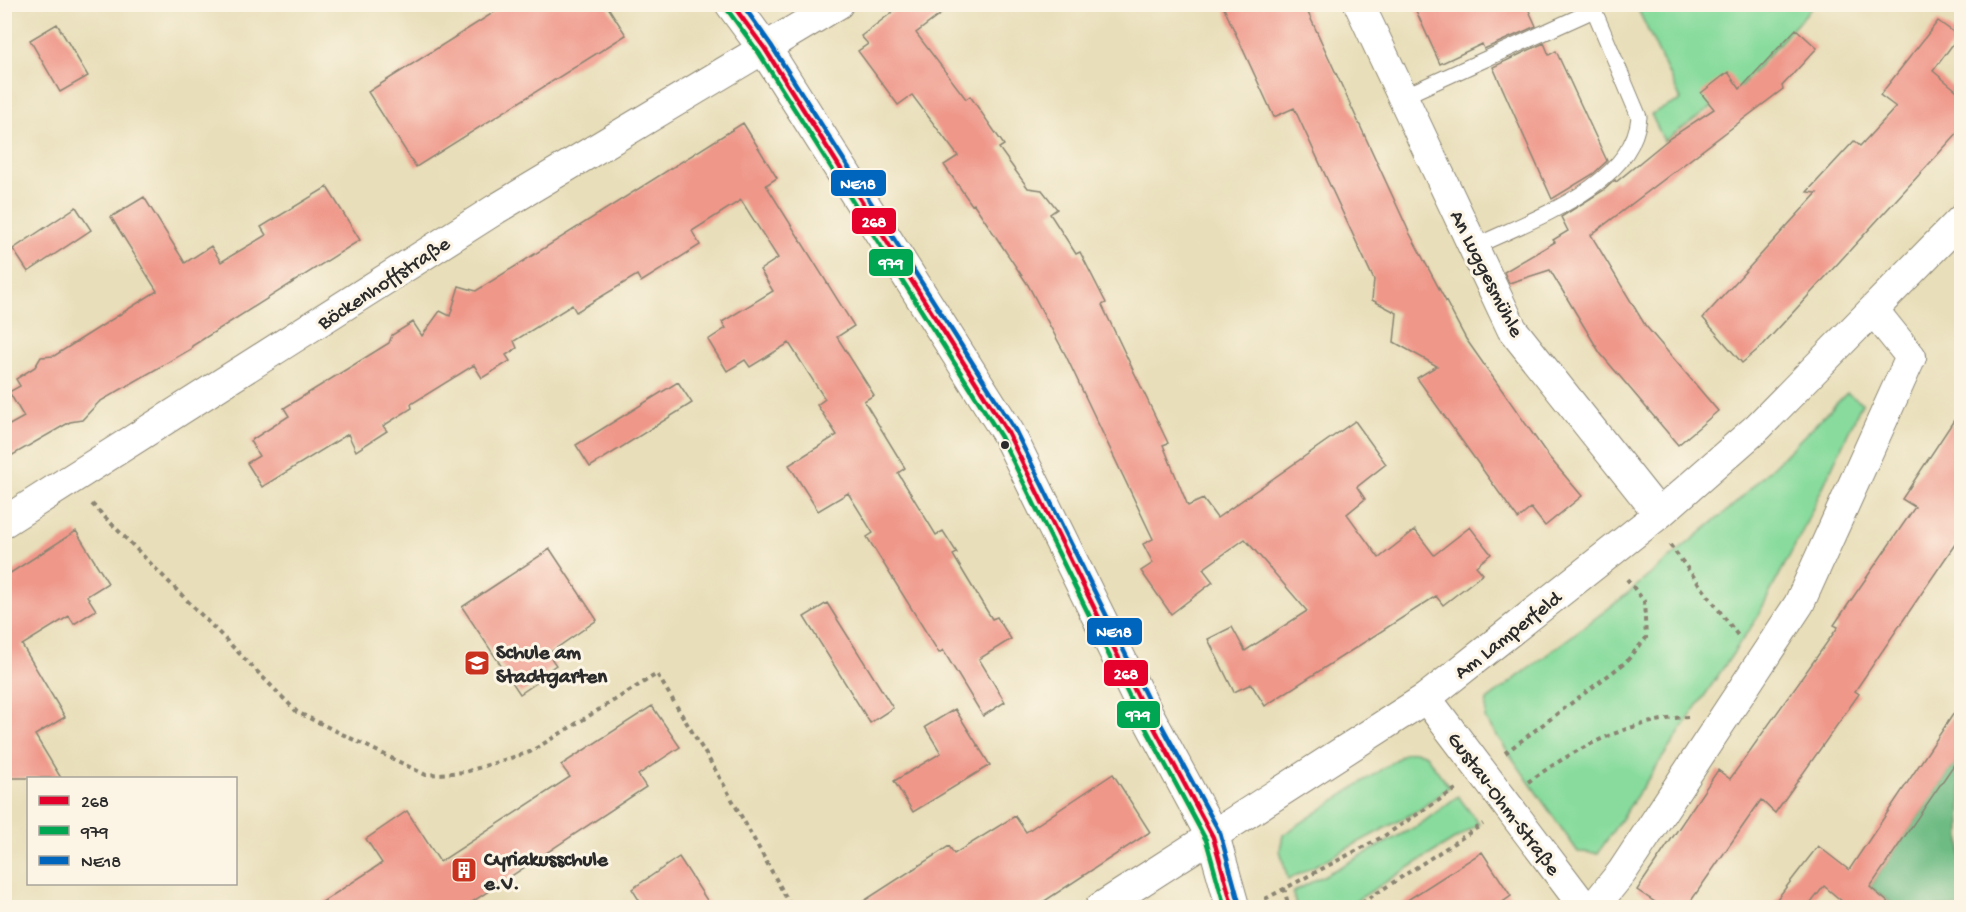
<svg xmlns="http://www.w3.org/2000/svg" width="1966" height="912" viewBox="0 0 1966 912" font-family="'Gochi Hand',sans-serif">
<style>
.green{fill:#88db9d;stroke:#5a8364;stroke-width:1.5}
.forest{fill:#6ebb84;stroke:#4c7358;stroke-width:1.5}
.building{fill:#ef988a}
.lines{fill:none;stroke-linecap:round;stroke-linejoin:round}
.lane-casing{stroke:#8a8472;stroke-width:17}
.street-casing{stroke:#8a8472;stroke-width:32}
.secondary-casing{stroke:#8a8472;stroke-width:35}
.path{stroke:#8a8472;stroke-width:4;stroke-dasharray:4.5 4.5;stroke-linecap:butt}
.lane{stroke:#fff;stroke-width:15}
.street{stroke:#fff;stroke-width:30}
.secondary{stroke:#fff;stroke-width:33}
.bus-1-casing{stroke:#fcf5e5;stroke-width:9}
.bus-2-casing{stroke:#fcf5e5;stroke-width:9}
.bus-3-casing{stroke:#fcf5e5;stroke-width:9}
.bus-1{stroke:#e4002b;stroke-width:4.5}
.bus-2{stroke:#00a651;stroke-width:4.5}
.bus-3{stroke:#0065bd;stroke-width:4.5}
.bus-dot{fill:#2b2b2b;stroke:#fcf5e5;stroke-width:2}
.labels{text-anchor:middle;stroke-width:6;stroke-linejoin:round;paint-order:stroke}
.street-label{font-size:21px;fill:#2b2b2b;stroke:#fcf5e5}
.poi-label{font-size:21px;font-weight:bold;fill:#2b2b2b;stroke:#fcf5e5;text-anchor:start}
.line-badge{stroke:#fcf5e5;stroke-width:2}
.badge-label{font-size:16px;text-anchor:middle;font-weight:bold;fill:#fff}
</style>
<rect width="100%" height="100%" fill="#fcf5e5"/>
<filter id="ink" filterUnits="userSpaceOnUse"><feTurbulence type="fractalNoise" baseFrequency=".0167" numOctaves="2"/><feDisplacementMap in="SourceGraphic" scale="12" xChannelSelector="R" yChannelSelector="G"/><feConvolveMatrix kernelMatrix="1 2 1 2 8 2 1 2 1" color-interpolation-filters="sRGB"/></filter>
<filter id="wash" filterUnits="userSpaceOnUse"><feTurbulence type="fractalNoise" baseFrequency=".008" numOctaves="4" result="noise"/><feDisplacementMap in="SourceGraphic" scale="24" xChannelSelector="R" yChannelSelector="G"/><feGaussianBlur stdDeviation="1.35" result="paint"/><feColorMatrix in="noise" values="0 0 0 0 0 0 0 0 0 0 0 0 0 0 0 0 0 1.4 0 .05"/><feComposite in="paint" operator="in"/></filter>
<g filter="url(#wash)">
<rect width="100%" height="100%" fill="#e8deb9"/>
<path class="green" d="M1636 5H1814L1739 88 1664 141 1651 114 1681 100Z
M1847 393 1862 403 1800 536 1755 621 1598 853 1578 852 1485 719 1487 700 1622 598 1736 503Z
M1415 751 1426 755 1449 787 1419 810 1288 880 1280 850 1283 835 1406 753Z
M1458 796 1479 824 1346 907H1296L1293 892 1419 825Z"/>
<path class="forest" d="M1961 754V907H1897L1870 887Z"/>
<g id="blocks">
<path class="building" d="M507 4H606L626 35 416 167 368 92Z
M903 4H954L916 33 966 99 970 96 1004 145 999 148 1028 188 1042 190 1057 209 1050 214 1076 254 1080 252 1106 303 1102 305 1168 443 1163 445 1188 506 1203 499 1217 518 1355 421 1386 464 1357 487 1365 499 1347 514 1379 558 1415 530 1434 555 1470 527 1491 554 1476 566 1483 574 1443 605 1436 596 1265 706 1251 684 1234 692 1208 639 1232 627 1245 651 1307 611 1245 539 1203 569 1213 582 1171 614 1141 571 1153 563 1143 544 1153 539 1066 356 1028 285 974 204 972 205 944 165 958 156 912 95 898 105 858 51 868 44 861 36Z
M1222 4H1304L1410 234 1466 339 1549 457 1582 496 1545 526 1531 508 1518 519 1417 378 1437 366 1394 342 1397 313 1372 300 1374 280 1294 108 1274 117Z
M1413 4H1526L1536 26 1484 49 1482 44 1440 64Z
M1938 21 1959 36 1933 71 1962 95V128L1763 345 1742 363 1703 318 1817 193 1807 192 1854 141 1860 146 1896 107 1880 95Z
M57 24 88 76 60 92 30 40Z
M1796 29 1817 48 1782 86 1783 89 1591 235 1645 325 1718 411 1678 445 1600 353 1550 270 1509 283 1504 272 1555 242 1553 240 1568 231 1561 217 1604 190 1615 180 1616 182 1670 138 1714 109 1701 93 1728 72 1740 89Z
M1544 43 1549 55 1556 51 1607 161 1593 174 1552 199 1493 67Z
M743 123 777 178 766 185 854 326 837 337 874 395 864 401 905 468 898 473 936 535 943 531 957 553 953 555 979 598 992 619 997 617 1011 639 979 659 1005 702 983 716 943 650 939 653 867 537 873 533 848 493 818 511 789 465 837 435 817 405 825 399 789 343 750 367 745 360 727 371 708 340 726 328 722 322 773 291 760 270 778 258 741 200 692 231 700 245 641 282 637 275 576 312 572 305 514 341 517 348 506 355 510 361 482 378 474 365 411 404 412 408 383 426 387 431 356 451 348 434 262 487 247 463 259 456 250 441 289 416 284 408 389 343 392 335 413 322 422 336 440 311 450 316 459 286 476 291Z
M327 187 360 240 192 346 191 349 99 402 82 420 70 422 4 460V428L24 417 9 392 20 386 16 379 35 367 41 357 54 356 157 291 111 217 144 197 185 263 211 246 221 262 266 235 261 227Z
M76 207 91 230 28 272 13 249Z
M678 382 692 403 590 467 576 445Z
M1962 408V534L1855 691 1859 694 1775 813 1761 800 1686 908H1664L1637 890 1718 770 1730 779 1838 627 1834 625 1915 507 1902 499Z
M76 531 108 583 87 596 96 610 74 624 69 616 22 645 65 717 35 735 61 778H4V577Z
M550 549 597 620 548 654 556 665 543 674 545 677 520 694 462 607Z
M827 603 893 708 870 723 804 617Z
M1962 701V753L1870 887 1895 908H1850L1824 886 1807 908H1770L1818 846 1849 870Z
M652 706 680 747 638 775 646 787 463 908H313L382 863 366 839 407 811 440 862 570 777 561 765Z
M955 709 990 765 913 812 894 781 941 753 925 727Z
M1113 774 1150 832 1034 908H853L949 846 954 854 1015 816 1026 832Z
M1482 852 1511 896 1494 908H1395Z
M679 857 712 908H644L632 889Z"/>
</g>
</g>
<g filter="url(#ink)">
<use href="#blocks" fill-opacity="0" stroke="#8a8472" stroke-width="1.5"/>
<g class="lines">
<g class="lane-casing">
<path id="lane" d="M1402 97 1594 10 1639 117C1633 187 1529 220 1474 247"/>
</g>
<g class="street-casing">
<path id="street" d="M1359 4 1512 329 1659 514
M4 522 496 209 838 4
M1426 698 1585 908
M1100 908 1426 698 1659 514 1758 427 1962 219
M1593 908 1622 872 1799 604 1911 357 1874 311"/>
</g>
<g class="secondary-casing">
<path id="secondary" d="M732 4 765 49 1008 433 1143 707 1213 837 1233 908"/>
</g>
<path class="path" d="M92 504 297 712 426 775 465 772 530 752 657 674 719 776 792 908
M1670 545 1739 637
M1505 753 1626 662 1646 638 1644 601 1627 579
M1528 782C1576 748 1629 720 1688 717
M1284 888 1289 908
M1265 899 1384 836 1456 789
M1354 908 1483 824"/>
<use href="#lane" class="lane"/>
<use href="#street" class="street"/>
<use href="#secondary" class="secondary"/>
<g class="bus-1-casing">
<path id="bus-1" d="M732 4 765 49 1008 433 1143 707 1213 837 1233 908"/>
</g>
<g class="bus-2-casing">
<path id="bus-2" d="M726 8 759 53 1001 437 1136 710 1206 840 1225 908"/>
</g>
<g class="bus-3-casing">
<path id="bus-3" d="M742 4 771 45 1015 430 1150 704 1220 833 1240 906"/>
</g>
<use href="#bus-1" class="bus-1"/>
<use href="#bus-2" class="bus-2"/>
<use href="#bus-3" class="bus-3"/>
</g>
</g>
<defs>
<g id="school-square" transform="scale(1.35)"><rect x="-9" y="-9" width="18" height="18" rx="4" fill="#c8321e" stroke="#fcf5e5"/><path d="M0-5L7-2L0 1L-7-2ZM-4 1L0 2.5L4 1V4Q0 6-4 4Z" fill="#fff"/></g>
<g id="building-square" transform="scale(1.35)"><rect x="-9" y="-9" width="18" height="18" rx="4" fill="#c8321e" stroke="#fcf5e5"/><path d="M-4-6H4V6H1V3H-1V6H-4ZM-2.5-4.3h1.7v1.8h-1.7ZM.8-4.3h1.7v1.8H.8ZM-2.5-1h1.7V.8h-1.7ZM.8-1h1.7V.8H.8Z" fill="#fff"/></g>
</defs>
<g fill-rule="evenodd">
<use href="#school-square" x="477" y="663"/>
<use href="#building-square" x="464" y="870"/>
</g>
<circle class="bus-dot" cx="1005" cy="445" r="5"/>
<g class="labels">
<g class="street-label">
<text transform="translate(1488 273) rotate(63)" y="7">An Luggesmühle</text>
<text transform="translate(383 282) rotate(-33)" y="7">Böckenhoffstraße</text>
<text transform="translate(1507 634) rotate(-38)" y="7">Am Lamperfeld</text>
<text transform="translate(1505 803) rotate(53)" y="7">Gustav-Ohm-Straße</text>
</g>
<g class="poi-label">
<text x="496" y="658">Schule am<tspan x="496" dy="24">Stadtgarten</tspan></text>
<text x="484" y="865">Cyriakusschule<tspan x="484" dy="24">e.V.</tspan></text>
</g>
</g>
<g class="line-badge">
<rect x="830" y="169" width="57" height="28" rx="6" fill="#0065bd"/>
<rect x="851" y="207" width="46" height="28" rx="6" fill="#e4002b"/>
<rect x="868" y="248" width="46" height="29" rx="6" fill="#00a651"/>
<rect x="1086" y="617" width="57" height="29" rx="6" fill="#0065bd"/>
<rect x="1103" y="659" width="46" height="28" rx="6" fill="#e4002b"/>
<rect x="1116" y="700" width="45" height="29" rx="6" fill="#00a651"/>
</g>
<g class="badge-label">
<text x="858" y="189">NE18</text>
<text x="874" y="227">268</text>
<text x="891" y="268">979</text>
<text x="1114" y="637">NE18</text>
<text x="1126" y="679">268</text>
<text x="1138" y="720">979</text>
</g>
<rect width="1966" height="912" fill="none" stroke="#fcf5e5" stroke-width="24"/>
<rect x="27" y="777" width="210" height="108" fill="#fcf5e5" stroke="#a8a49b" stroke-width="1.5"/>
<rect x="39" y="796" width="30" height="9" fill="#e4002b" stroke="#a8a49b" stroke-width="1.5"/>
<text x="81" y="807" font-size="18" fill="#2b2b2b">268</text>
<rect x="39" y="826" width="30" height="9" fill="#00a651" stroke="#a8a49b" stroke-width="1.5"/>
<text x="81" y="837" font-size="18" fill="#2b2b2b">979</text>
<rect x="39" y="856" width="30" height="9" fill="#0065bd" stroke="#a8a49b" stroke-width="1.5"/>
<text x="81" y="867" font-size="18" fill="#2b2b2b">NE18</text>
</svg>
